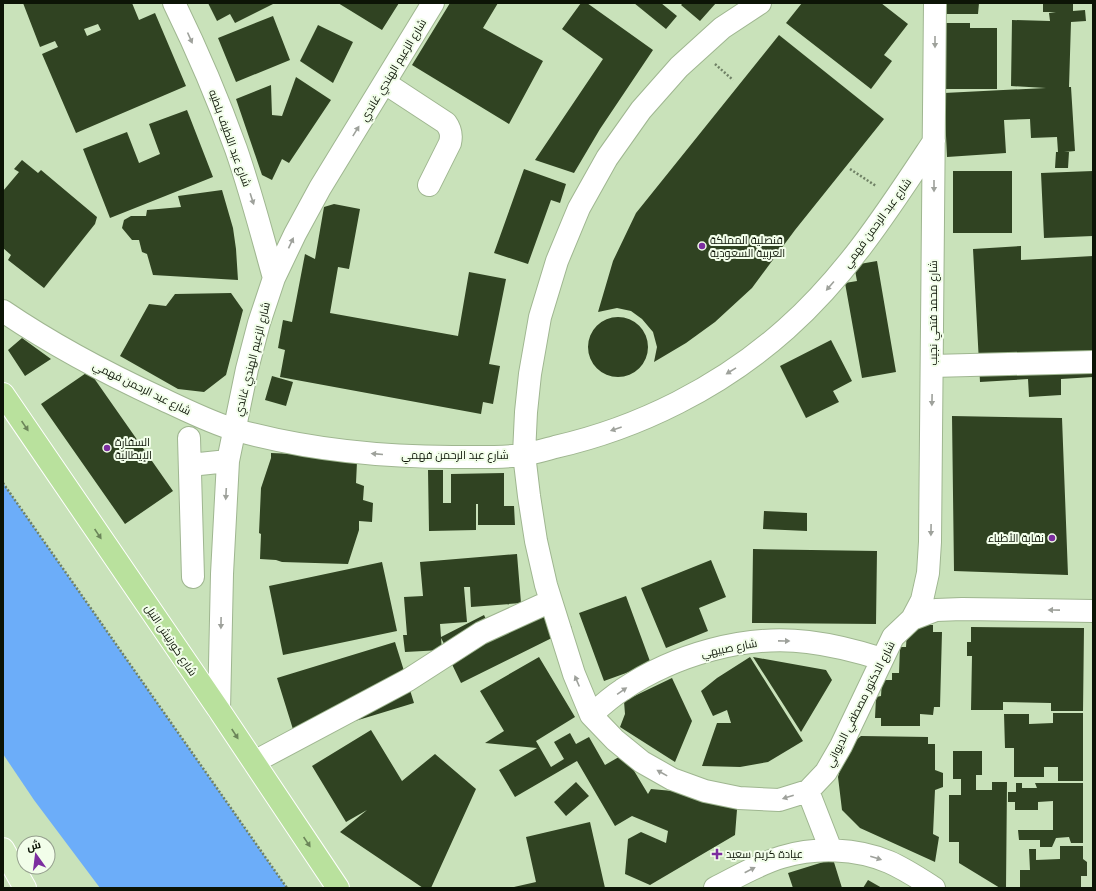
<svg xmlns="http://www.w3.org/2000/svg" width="1096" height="891" viewBox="0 0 1096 891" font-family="Poppins,Cairo,sans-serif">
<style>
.water{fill:#6cadf9}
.building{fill:#304322;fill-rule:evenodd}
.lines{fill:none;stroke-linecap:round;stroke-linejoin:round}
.minor-casing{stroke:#9fb690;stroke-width:24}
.major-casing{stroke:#fff;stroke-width:24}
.highway-casing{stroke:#fff;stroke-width:24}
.path{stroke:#6f8065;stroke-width:2.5;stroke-dasharray:2 2;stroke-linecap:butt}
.minor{stroke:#fff;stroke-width:22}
.major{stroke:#d5edc4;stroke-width:22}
.highway{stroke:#b9e19d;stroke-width:22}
.oneway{fill:#9ea19b}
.oneway2{fill:#6b8559}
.poi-dot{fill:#7c2e9f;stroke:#f2feea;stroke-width:1.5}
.labels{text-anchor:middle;stroke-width:4;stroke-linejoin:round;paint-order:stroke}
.street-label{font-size:11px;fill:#0c1406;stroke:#f2feea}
.poi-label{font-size:11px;fill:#0c1406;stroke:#f2feea;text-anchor:start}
</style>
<rect width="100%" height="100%" fill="#c9e2ba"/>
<path class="water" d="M3 483 287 888H100L34 800 3 754Z"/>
<path class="building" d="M23 3H132L139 20 155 13 186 86 76 133 42 54 58 47 55 41 40 47ZM98 24 101 30 87 36 84 29Z
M208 3H275L235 23 230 14 217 21Z
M338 3H399L382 30Z
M450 3H498L483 28 543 61 509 124 412 65Z
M581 3H587L653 50 600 129 574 173 535 160 603 59 562 29Z
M634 3H661L677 16 666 29Z
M683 3H716L700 21 681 5Z
M802 3H881L908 24 884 55 892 61 871 89 786 23Z
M939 3H979L978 14H938Z
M1043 3H1073V11L1085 10 1086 21 1071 22 1069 87H1071L1075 151 1064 152H1069L1068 168H1055L1056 152H1058L1057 137 1031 138 1030 119 1004 120 1006 153 947 157 944 93 1046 88 1011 86 1012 20 1050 21 1049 13 1056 12H1043Z
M273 16 290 60 236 82 218 38Z
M942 23H970V28H997V89H942Z
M318 25 353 42 333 83 300 61Z
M779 35 884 119 795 230 752 288 715 322 686 343 654 362 657 347 653 332 642 319 631 311 617 308 598 312 613 261 636 213Z
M296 77 331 100 289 163 282 159 272 180 262 175 236 99 271 85 272 115 282 116Z
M187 110 213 177 110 218 83 149 127 132 139 163 160 154 149 124Z
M22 160 38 173 41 170 97 217 95 224 44 288 8 260 11 255 3 248V191L19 172 14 169Z
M524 169 566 184 560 203 551 200 528 264 494 253Z
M953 171H1012V233H953Z
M1093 171V236L1044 238 1041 173Z
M222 190 233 228 236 249 238 280 153 275 147 254 142 252 139 240H132L122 228 124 220 131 216H146L147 210 181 207 178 196Z
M334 204 360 209 349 269 338 267 330 313 458 336 469 272 506 279 489 364 500 366 493 404 483 402 481 414 280 377 285 350 278 348 283 320 292 322 305 254 315 259 324 207Z
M1021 246V260L1093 256V377L1061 379V395L1029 397 1028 379 980 382 973 249Z
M877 261 896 372 862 378 845 283 857 281 854 265Z
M231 293 243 310 226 375 204 392 178 389 120 356 149 304 166 306 175 294Z
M588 347a30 30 0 1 1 60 0a30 30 0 1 1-60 0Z
M22 338 51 359 25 376 8 350Z
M831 340 852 381 833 391 839 402 806 418 780 366Z
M89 371 173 491 125 524 41 404Z
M272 376 293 382 286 406 265 400Z
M952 416 1062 418 1068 575 954 571Z
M271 453 295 454 357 462 356 483 364 486 363 500 373 503 372 522 359 521V530L348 564 282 562 276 560 260 559 261 534 259 533 261 488 271 458Z
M428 470H443V503H451V474L504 473V506H514L515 525H478V504H476V530L429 531Z
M764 511 807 513V531L763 529Z
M753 549 877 551 876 624 752 623Z
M517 554 521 603 471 607 470 587H464L467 622 440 624 441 637 484 615 490 628 556 595 572 628 461 683 448 656 450 655 441 638 442 650 405 652 403 635H407L404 597 423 596 420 562Z
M711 560 726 597 699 608 708 631 666 648 641 588Z
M382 562 397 631 283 655 269 586Z
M626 596 651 664 604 681 579 613Z
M914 625H933V632H942L940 707H934L933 715 920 714V726H881V718H875L876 697 881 696 882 680H892V673H899L900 647H906L907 630Z
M971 627 1084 628 1083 711H1051V703L1003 702V710H971L972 656H967V642H971Z
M395 642 414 703 296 739 277 678Z
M539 657 575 717 536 741 551 767 564 759 554 742 570 733 576 744 589 737 605 765 624 754 648 794 651 789 738 797 735 835 650 885 625 874 628 839 641 832 666 843 668 831 632 816 615 826 577 761 515 797 499 770 537 748 485 743 504 731 480 691Z
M750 657 803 741 768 762 740 767 702 766 717 723H731L727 710 713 716 701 691 717 678Z
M753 657 826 670 832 680 801 732Z
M672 678 692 721 675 762 620 727 625 714 624 701Z
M1053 713H1083V781H1058V767H1044V777H1014V748H1005L1004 714H1029V724L1053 723Z
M371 730 402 781 435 754 476 789 431 888H423L340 832 367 810 346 822 312 766Z
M861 736 928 737V744H935V770L943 773V787L935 790 933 834 939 837 935 862 860 828 842 810 838 777 846 748Z
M953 751H982V775H976V790H992V782H1007L1006 888H1000L959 863V842H949V795H961V779H953Z
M576 782 589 796 566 816 554 802Z
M1016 783H1022V788H1037L1035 783H1083V843H1071L1069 837 1056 838 1052 847H1040V840H1019L1018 830H1053V801L1038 802V810H1015V802H1008V792H1016Z
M590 822 605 888H514V887L536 882 526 837Z
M1060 846H1083V859L1087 862V876H1081V888H1020V870H1030L1029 849H1036V860L1060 859Z
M833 859 842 888H793L788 873Z
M868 880 882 888H863Z"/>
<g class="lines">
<g class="minor-casing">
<path id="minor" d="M174 3C197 50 218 99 236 149 251 192 262 235 274 278
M760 3 722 28 679 67 641 110 607 158 579 208 557 261 540 317 530 374 526 412 524 454 529 496 536 541 546 585 574 674 591 715 615 740 642 762 672 779 705 791 739 798 779 800 808 791 826 772 841 746 893 637 912 619 936 610 962 609 1093 611
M385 83 446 123C451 130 452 135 450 143L429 185
M3 311C53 345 106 373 160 398 184 409 211 423 236 430 305 449 380 457 452 457 475 457 500 458 523 455 534 453 544 450 555 447 639 428 721 387 786 329 847 275 889 209 934 141
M932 366 1093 362
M189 438 193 577
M190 465 228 461
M912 619 922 600 928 573 930 542 935 3
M219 710 222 574 228 461 247 369 259 323 274 278 295 234 320 188 433 3
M591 715C601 706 611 697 622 690 674 655 745 634 808 642 833 645 857 651 882 659
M254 762 408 680 481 633 551 601
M808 791 831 850
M715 888C737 877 758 864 782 857 816 847 856 848 889 862 905 869 920 879 934 888"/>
</g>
<g class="major-casing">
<path id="major" d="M3 849 25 888"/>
</g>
<g class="highway-casing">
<path id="highway" d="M3 394 219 710 338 888"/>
</g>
<path class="path" d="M715 64 733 80
M850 169 876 186
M3 483 287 888"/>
<use href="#minor" class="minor"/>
<use href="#major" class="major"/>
<use href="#highway" class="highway"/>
</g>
<defs><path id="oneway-solid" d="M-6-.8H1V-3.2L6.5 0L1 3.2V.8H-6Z"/></defs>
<g class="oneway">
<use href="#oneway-solid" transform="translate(190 38) rotate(66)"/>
<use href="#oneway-solid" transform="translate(935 42) rotate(90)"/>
<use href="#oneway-solid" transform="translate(356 131) rotate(-58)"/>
<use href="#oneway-solid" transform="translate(934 186) rotate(90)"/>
<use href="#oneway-solid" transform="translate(252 199) rotate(72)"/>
<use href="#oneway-solid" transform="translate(291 243) rotate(-65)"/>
<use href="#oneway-solid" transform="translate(830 286) rotate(131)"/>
<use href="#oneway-solid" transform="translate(731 371) rotate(148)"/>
<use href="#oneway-solid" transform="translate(932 400) rotate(91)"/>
<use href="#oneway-solid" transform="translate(616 429) rotate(161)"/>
<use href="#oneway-solid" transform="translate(377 454) rotate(-175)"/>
<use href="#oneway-solid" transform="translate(226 494) rotate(93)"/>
<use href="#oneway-solid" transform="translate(931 530) rotate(91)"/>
<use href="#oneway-solid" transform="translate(1054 610) rotate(-179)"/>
<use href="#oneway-solid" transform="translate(221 623) rotate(91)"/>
<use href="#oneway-solid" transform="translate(784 641) rotate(1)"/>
<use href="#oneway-solid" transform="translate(577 681) rotate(-113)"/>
<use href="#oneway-solid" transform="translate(622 691) rotate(-35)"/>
<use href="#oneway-solid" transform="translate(662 773) rotate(-151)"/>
<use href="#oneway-solid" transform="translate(788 797) rotate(163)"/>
<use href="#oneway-solid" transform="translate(876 858) rotate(17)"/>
<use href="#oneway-solid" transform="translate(750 870) rotate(-27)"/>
</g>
<g class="oneway2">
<use href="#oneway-solid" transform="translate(25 426) rotate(56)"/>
<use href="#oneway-solid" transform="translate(98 534) rotate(56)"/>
<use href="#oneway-solid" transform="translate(235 734) rotate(57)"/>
<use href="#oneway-solid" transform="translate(307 842) rotate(56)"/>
</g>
<g class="poi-dot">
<circle cx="702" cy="246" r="4"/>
<circle cx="107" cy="448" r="4"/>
<circle cx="1052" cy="538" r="4"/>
<path d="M715 848h4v4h4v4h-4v4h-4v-4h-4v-4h4z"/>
</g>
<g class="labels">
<g class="street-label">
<text transform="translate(393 70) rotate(-59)" y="4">شارع الزعيم الهندي غاندي</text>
<text transform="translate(230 138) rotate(70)" y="4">شارع عبد اللطيف بلطيه</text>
<text transform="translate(877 223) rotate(-54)" y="4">شارع عبد الرحمن فهمي</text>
<text transform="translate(933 313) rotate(-90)" y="4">شارع محمد فتحي نجيب</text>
<text transform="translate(252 359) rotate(-76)" y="4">شارع الزعيم الهندي غاندي</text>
<text transform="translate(142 388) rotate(26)" y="4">شارع عبد الرحمن فهمي</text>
<text x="455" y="459">شارع عبد الرحمن فهمي</text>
<text transform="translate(171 640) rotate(56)" y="4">شارع كورنيش النيل</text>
<text transform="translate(729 648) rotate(-11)" y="4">شارع صبيهي</text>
<text transform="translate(860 704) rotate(-63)" y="4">شارع الدكتور مصطفي الديواني</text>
</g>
<g class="poi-label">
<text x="710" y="244">قنصلية المملكة<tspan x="710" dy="13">العربية السعودية</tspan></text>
<text x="115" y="446">السفارة<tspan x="115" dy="13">الإيطالية</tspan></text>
<text x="1044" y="542" text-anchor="end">نقابة الأطباء</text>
<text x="726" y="858">عيادة كريم سعيد</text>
</g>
</g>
<rect width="1096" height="891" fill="none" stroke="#0c1406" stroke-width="8"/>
<g transform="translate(36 855) rotate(346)"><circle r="19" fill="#f2feea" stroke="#96a08f"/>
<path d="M0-3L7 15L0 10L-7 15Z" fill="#7c2e9f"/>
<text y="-6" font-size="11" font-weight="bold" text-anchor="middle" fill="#0c1406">ش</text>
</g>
</svg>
